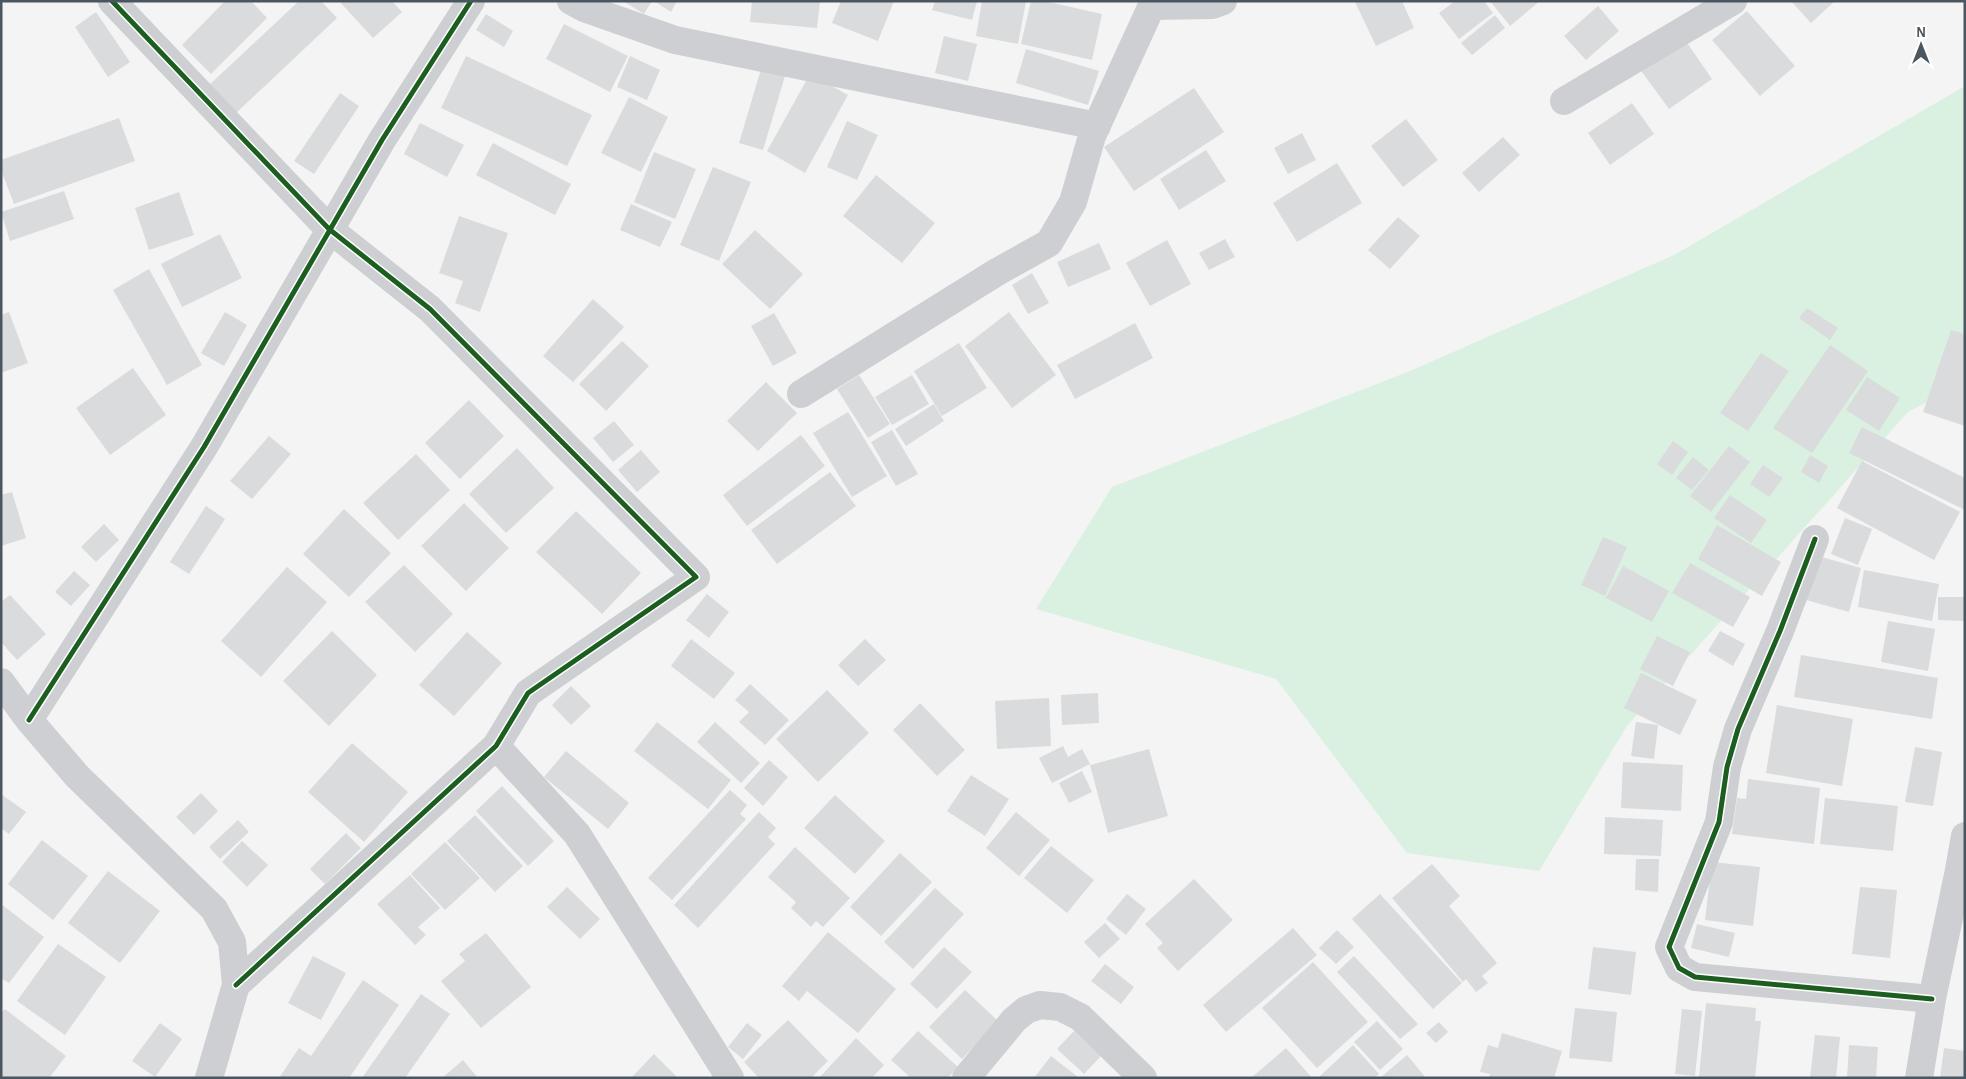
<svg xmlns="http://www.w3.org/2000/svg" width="1966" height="1079" viewBox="0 0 1966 1079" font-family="'Alegreya Sans',sans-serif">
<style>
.green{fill:#daf1e2}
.building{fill:#dadbdc}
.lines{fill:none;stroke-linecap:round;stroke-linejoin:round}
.minor{stroke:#cdcfd2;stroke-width:28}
.cycleway-casing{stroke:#fff;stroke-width:8}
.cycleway{stroke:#1b5e20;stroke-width:5}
</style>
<rect width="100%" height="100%" fill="#f4f4f4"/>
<path class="green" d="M1965 86V382L1908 412 1627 726 1539 871 1407 853 1276 679 1036 609 1112 487 1410 371 1674 255Z"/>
<path class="building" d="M225 1H251L267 18 211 74 182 45Z
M299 1H321L337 18 234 115 208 86Z
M339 1H392L402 12 373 38Z
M623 1H652L644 14Z
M654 1H677L671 12Z
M752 1H820L817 28 750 22Z
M841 1H894L878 41 832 23Z
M935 1H977L972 20 932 10Z
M982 1H1026L1018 44 976 36Z
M1031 1H1044L1102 14 1092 60 1021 44Z
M1402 1 1414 28 1376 46 1355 2Z
M1455 1H1484L1493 13 1459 39 1439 13Z
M1490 1H1540L1510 26Z
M1791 1H1835L1811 23Z
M1598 6 1619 31 1586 60 1564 36Z
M1747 11 1795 66 1760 96 1712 40Z
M96 12 130 62 108 77 75 27Z
M486 14 513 31 504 47 476 30Z
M1495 15 1505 28 1472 55 1461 43Z
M564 24 628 56 610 92 546 59Z
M944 36 977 44 968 81 935 73Z
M1683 37 1712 79 1669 109 1639 68Z
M1026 49 1099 71 1088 105 1016 83Z
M466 56 592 115 567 166 441 108Z
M630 56 660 70 647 100 617 87Z
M761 69 785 76 763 150 739 143Z
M810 74 848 95 805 173 767 151Z
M1194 88 1224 132 1134 191 1104 147Z
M340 93 359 106 314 174 294 161Z
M629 97 668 117 641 172 601 153Z
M1632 103 1654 134 1610 165 1588 133Z
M119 118 135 161 14 204 1 170V160Z
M1406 119 1438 160 1403 187 1371 146Z
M847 121 878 135 857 180 827 167Z
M420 123 464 145 447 177 404 154Z
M1302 133 1316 160 1288 174 1274 148Z
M1503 137 1520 155 1479 192 1462 173Z
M493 143 571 184 555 215 476 175Z
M1206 150 1226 181 1179 210 1160 179Z
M654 152 696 169 675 219 634 202Z
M1337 163 1362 203 1297 242 1273 203Z
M713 167 751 182 719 261 680 245Z
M876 175 935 223 902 263 843 216Z
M64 191 74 219 10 241 1 212Z
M179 192 194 235 149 250 135 208Z
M631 204 672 222 660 247 620 230Z
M459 216 508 233 480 312 455 303 463 281 439 273Z
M1398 217 1420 236 1390 269 1368 250Z
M755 230 803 274 770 309 722 264Z
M220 234 242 278 182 307 161 264Z
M1225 239 1235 257 1209 270 1199 253Z
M1167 240 1191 284 1150 306 1126 263Z
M1099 243 1111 269 1068 287 1057 262Z
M149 269 202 365 167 385 113 290Z
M1032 273 1049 303 1028 314 1012 285Z
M593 299 624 327 573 382 543 356Z
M1807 308 1838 328 1830 340 1799 318Z
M9 312 28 363 1 373V315Z
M225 312 247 325 224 366 201 353Z
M1009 312 1056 375 1012 408 965 346Z
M774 313 797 353 773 366 751 326Z
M1135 323 1153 358 1075 399 1057 365Z
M1951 330 1965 334V426L1923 412Z
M622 341 649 366 606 411 579 384Z
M959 343 987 388 942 416 914 371Z
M1830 345 1868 371 1812 453 1773 428Z
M1761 353 1789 371 1748 431 1720 413Z
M133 368 166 415 110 455 76 408Z
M859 375 890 424 868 438 837 389Z
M912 375 929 404 892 425 875 397Z
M1867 377 1900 398 1879 431 1846 410Z
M766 382 797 413 758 451 727 421Z
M469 400 504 436 460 479 425 443Z
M934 404 944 421 906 446 895 429Z
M848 412 887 476 852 497 813 433Z
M614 421 634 445 613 462 593 438Z
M1862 427 1965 478V510L1849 453Z
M892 430 918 474 896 486 871 442Z
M801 435 825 466 747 526 723 495Z
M269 436 291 454 252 499 230 481Z
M1673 441 1688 452 1672 475 1657 464Z
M1729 446 1750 462 1711 512 1690 496Z
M517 448 554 488 506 533 469 494Z
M641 450 660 472 637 492 618 470Z
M416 454 450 490 398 540 363 503Z
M1810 455 1828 466 1819 483 1801 472Z
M1693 457 1709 470 1692 490 1676 478Z
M1862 461 1960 512 1934 560 1837 508Z
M1763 465 1783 478 1769 497 1750 484Z
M830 472 856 506 777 564 751 530Z
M12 492 26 538 1 546V495Z
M1730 495 1767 520 1751 543 1714 518Z
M464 503 509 548 466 591 421 546Z
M206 506 225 519 189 574 170 562Z
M344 509 391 553 349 597 303 554Z
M576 511 641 573 602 614 536 552Z
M1845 518 1872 529 1858 565 1831 554Z
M104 524 119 540 96 562 81 547Z
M1717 525 1781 562 1762 596 1698 559Z
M1603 537 1627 547 1605 596 1581 585Z
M1818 556 1861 568 1849 612 1806 600Z
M1690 563 1750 597 1733 627 1672 593Z
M404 565 453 614 415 652 365 602Z
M1623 566 1669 591 1652 622 1606 598Z
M287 567 327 602 261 677 221 641Z
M1864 570 1939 584 1932 621 1858 607Z
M74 571 90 585 71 606 55 592Z
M707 594 729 612 709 638 686 620Z
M10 595 46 634 17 660 1 642V602Z
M1938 597H1964V621L1938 620Z
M1888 621 1935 629 1928 671 1881 662Z
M332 631 377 675 329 726 283 681Z
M1720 631 1745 644 1733 666 1708 651Z
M467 632 502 663 454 716 419 685Z
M1657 636 1690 652 1673 686 1640 669Z
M691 639 735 673 714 699 671 666Z
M865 639 886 660 858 686 838 665Z
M1801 655 1938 678 1932 719 1794 697Z
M1641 673 1697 700 1680 735 1624 708Z
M750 684 789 720 765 745 739 722 749 712 735 700Z
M571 686 591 706 571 725 552 705Z
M827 690 869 733 818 782 776 739Z
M1098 693 1099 723 1062 725 1061 695Z
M1049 698 1051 746 997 749 995 701Z
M920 703 965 750 937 776 893 730Z
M1777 705 1853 719 1842 786 1766 773Z
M657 722 731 780 708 809 634 751Z
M715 722 760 763 741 783 697 742Z
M1636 722 1658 725 1654 759 1631 756Z
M352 743 408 792 364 842 308 792Z
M1063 746 1068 757 1082 749 1090 764 1052 783 1039 758Z
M1915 747 1942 752 1933 806 1905 802Z
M1149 749 1168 816 1108 833 1090 765Z
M566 751 629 803 608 829 544 777Z
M769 760 788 777 763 806 744 788Z
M1623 762 1683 765 1681 811 1621 808Z
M1082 771 1092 792 1069 803 1059 783Z
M971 775 1009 799 985 836 947 811Z
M1748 779 1820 788 1814 844 1732 834 1737 798 1746 799Z
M502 786 554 841 528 866 476 811Z
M730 790 747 805 740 814 746 819 672 900 648 878Z
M201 793 218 811 194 835 176 817Z
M1 794 26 812 9 834 1 828Z
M835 795 885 841 855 874 804 828Z
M1825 798 1898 806 1893 851 1820 844Z
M759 812 776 828 768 837 775 844 698 928 674 905Z
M1016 812 1050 840 1019 876 986 848Z
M475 815 523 866 495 892 447 841Z
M1605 817 1663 820 1661 856 1604 854Z
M238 820 249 832 220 859 209 847Z
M346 833 361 848 325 884 310 869Z
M42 840 88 876 53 920 8 884Z
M242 841 268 865 247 887 222 862Z
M445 842 480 878 445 910 411 874Z
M1051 846 1094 880 1067 913 1024 878Z
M795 847 850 898 823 927 816 921 811 927 791 908 796 902 768 877Z
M900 853 932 882 881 936 850 907Z
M1636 859H1659L1658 892 1635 890Z
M1712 862 1760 867 1753 926 1705 920Z
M1432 864 1460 896 1449 906 1497 963 1482 976 1488 983 1476 992 1466 979 1463 982 1392 898Z
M108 871 160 911 120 963 68 923Z
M410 875 440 908 418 927 426 935 415 945 377 904Z
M1194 879 1233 920 1178 971 1157 948 1163 943 1145 924Z
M567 887 600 919 580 939 547 907Z
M1860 887 1897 890 1890 958 1852 954Z
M935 888 964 914 913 969 884 942Z
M1127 894 1146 909 1126 935 1106 919Z
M1380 894 1462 983 1433 1009 1352 919Z
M1 904 44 937 9 983 1 978Z
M1105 923 1120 939 1099 958 1084 942Z
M1697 924 1735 933 1729 957 1691 948Z
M1293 928 1317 955 1226 1032 1203 1005Z
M1337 930 1354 947 1336 964 1319 948Z
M828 932 896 989 858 1033 807 991 799 1001 782 986Z
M486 933 531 987 481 1028 441 981 465 961 459 954Z
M58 944 106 977 65 1035 17 1001Z
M944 947 972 972 937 1009 910 984Z
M1593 947 1636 952 1631 995 1588 989Z
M313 956 346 973 321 1020 288 1003Z
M1354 956 1418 1024 1400 1039 1337 972Z
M1313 962 1368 1022 1317 1068 1262 1008Z
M1105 964 1134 987 1121 1004 1091 981Z
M363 980 399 1005 349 1078H279L299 1048 311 1056Z
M965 990 998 1021 962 1059 929 1027Z
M421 994 450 1014 405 1078H362Z
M1706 1003 1756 1008 1755 1021H1761L1755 1078 1699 1077Z
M1575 1008 1617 1012 1612 1062 1569 1058Z
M5 1009 66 1056 49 1078H1V1013Z
M1682 1009 1702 1011 1695 1076 1675 1074Z
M788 1020 828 1061 811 1078H759L744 1062Z
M1377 1021 1403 1049 1380 1070 1354 1042Z
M1439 1022 1448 1032 1436 1043 1426 1033Z
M160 1023 182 1039 155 1077 132 1061Z
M747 1023 762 1035 743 1059 728 1047Z
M918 1031 958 1067 948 1078H911L891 1060Z
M1074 1031 1101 1056 1084 1074 1057 1049Z
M1502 1033 1562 1051 1554 1078H1489L1490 1074 1480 1072 1488 1045 1498 1048Z
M1815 1035 1840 1037 1836 1078H1810Z
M856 1038 884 1065 872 1078H819Z
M1353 1045 1379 1074 1375 1078H1318Z
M1849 1045 1878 1047 1876 1078H1847Z
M1286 1048 1312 1078H1251Z
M1944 1048 1965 1051V1078H1940Z
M654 1054 678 1078H631Z
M1407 1055 1426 1078H1380Z
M1051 1056 1078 1077 1077 1078H1034Z
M463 1060 478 1078H442Z"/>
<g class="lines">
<path class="minor" d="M112 1 329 229 430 309 696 577 528 693 496 746 236 985
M571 1 584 8 675 40 1097 126
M1152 6 1212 5 1223 1
M1564 101 1733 1
M801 394 997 272 1049 243 1073 202 1092 136 1154 1
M1815 539 1780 631 1738 729 1727 767 1719 822 1669 947 1679 968 1695 977 1932 999
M1 682 29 720 77 776 214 909 232 942 236 985 209 1078
M29 720 204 447 382 140 471 1
M496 746 577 834 730 1078
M966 1078 1014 1020 1026 1010 1040 1005 1060 1007 1080 1017 1143 1078
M1919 1078 1932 999 1959 870 1965 836"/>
<g class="cycleway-casing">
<path id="cycleway" d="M112 1 329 229 430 309 696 577 528 693 496 746 236 985
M1815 539 1780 631 1738 729 1727 767 1719 822 1669 947 1679 968 1695 977 1932 999
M29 720 204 447 382 140 471 1"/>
</g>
<use href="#cycleway" class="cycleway"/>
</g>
<rect width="1966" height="1079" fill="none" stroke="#4b5760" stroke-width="5"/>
<g transform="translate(1921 45)" stroke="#ffffff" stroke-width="4" paint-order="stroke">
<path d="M0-4L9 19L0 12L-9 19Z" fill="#4b5760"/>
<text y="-8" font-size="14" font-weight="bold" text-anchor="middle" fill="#4b5760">N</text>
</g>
</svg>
